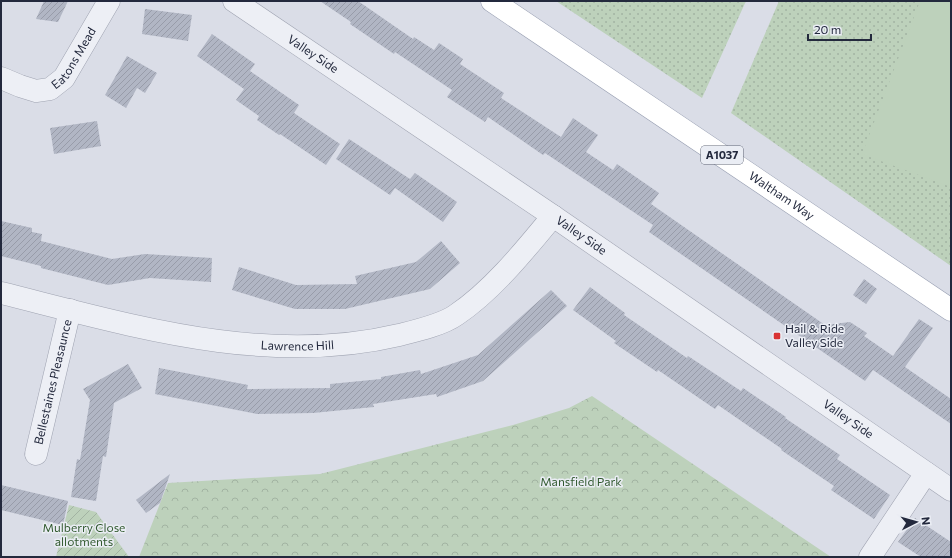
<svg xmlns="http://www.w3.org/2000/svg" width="952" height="558" viewBox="0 0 952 558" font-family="Commissioner,sans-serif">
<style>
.grass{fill:url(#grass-dots)}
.forest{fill:url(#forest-crowns)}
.garden{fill:url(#garden-furrows)}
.pitch{fill:#bdd1bb}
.building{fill:url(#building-hatch)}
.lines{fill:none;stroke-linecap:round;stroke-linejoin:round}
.minor-casing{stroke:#9fa3b1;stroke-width:23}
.major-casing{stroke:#99a0b3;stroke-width:23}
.minor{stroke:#edeff5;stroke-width:22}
.major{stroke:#fff;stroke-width:22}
.poi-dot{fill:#d93233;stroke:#eaedf4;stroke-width:1.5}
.labels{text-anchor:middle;stroke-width:3;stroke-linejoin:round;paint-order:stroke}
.shield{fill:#eaedf4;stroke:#5f6474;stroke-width:1}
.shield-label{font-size:11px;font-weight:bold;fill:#23293d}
.street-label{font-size:12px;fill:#23293d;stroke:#eaedf4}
.poi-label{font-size:12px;fill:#23293d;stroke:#eaedf4;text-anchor:start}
.park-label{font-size:12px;fill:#325a30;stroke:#eaedf4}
</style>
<defs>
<pattern id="grass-dots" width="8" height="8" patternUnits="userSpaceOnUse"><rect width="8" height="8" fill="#bdd1bb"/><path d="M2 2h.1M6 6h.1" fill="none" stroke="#a2b3a2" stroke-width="1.8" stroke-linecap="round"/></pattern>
<pattern id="forest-crowns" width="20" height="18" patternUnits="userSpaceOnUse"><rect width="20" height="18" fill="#bdd1bb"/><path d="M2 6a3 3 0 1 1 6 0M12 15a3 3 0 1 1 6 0" fill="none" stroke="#a2b3a2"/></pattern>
<pattern id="garden-furrows" width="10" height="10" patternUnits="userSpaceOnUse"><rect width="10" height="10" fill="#bdd1bb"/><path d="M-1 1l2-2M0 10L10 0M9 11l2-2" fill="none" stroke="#a2b3a2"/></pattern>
<pattern id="building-hatch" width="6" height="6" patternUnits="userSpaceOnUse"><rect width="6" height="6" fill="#b1b6c4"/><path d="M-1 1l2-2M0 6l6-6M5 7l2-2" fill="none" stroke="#989ca9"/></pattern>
</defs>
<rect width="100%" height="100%" fill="#dadde7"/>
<path class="grass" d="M556 1H746L702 98Z
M779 1H951V266L731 113Z"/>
<path class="forest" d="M592 396 831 557H139L168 483 320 474 513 425 569 408Z"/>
<path class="garden" d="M69 505 96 512 129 557H56Z"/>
<path class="pitch" d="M920 1H951V187L862 154Z"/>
<path class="building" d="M44 1H68L58 22 36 19Z
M320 1H358L413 39 414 37 434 50 439 43 463 59 460 64 504 93 501 98 561 137 573 118 598 135 586 152 613 170 617 164 659 193 651 204 825 325 850 322 867 333 864 336 893 356 919 319 933 328 905 367 951 399V424L873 370 865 381 649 232 653 225 545 153 543 155 488 117 485 122 447 97 452 90 395 52 394 54 350 24 351 22Z
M145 9 192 15 188 41 142 34Z
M212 34 255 64 250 71 299 105 294 113 340 144 326 165 280 134 279 135 257 120 259 116 236 100 244 89 197 56Z
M127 56 157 73 145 93 137 88 126 108 105 95Z
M97 121 101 146 54 154 50 128Z
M349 139 410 179 415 173 457 202 443 222 395 188 390 195 336 159Z
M1 221 32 228V232L42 234 41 241 112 259 145 254 212 258 211 282 150 278 108 285 41 268V266L1 256Z
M441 241 460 263 430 289 345 309H295L232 290 239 267 296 285 357 284 355 276 416 262Z
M864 279 877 289 866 304 853 295Z
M590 287 625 313 624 315 687 358 688 356 741 391 743 388 786 417 785 418 840 455 837 459 890 495 874 519 831 490 834 486 781 450 782 449 718 405 715 409 658 370 657 372 614 343 616 341 573 310Z
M551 290 567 306 483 381 437 397 436 394 373 404 374 407 313 413 257 414 155 394 159 368 248 385 247 389 330 388V384L381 379V377L420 370 421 374 478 355Z
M128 364 142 388 114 403 106 457 103 456 96 501 71 497 77 459 80 460 90 400 83 389Z
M170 474 160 503 146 513 136 500Z
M1 485 68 501 63 525 1 510Z
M915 518 951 542V557H921L898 542Z"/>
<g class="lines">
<g class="minor-casing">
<g id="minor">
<path id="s1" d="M234 1 553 216 951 490"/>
<path id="s2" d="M1 78 20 86 36 91 50 89 64 78 109 1"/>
<path id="s3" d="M1 293C130 325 265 367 399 335 415 331 442 325 456 315 492 291 525 250 553 216"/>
<path id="s4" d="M36 454 70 310"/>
<path d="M870 557 926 473"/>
</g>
</g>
<g class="major-casing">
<g id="major">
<path id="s5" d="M492 1 951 310"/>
</g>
</g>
<use href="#minor" class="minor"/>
<use href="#major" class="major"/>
</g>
<rect class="poi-dot" x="773" y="332" width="8" height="8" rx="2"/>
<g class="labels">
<rect class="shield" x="701" y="146" width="42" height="18" rx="3"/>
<g class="shield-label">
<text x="722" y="159">A1037</text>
</g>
<g class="street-label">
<text dy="4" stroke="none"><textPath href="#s1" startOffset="95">Valley Side</textPath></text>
<text dy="4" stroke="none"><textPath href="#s2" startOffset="91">Eatons Mead</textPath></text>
<text dy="4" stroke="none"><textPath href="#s5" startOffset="349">Waltham Way</textPath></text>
<text dy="4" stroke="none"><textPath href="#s1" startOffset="419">Valley Side</textPath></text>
<text dy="4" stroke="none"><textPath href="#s3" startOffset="302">Lawrence Hill</textPath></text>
<text dy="4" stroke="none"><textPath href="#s4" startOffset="74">Bellestaines Pleasaunce</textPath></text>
<text dy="4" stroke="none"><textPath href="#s1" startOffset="743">Valley Side</textPath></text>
</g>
<g class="poi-label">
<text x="785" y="333">Hail &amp; Ride<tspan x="785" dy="14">Valley Side</tspan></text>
</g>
<g class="park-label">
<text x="581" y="486">Mansfield Park</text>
<text x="84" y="532">Mulberry Close<tspan x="84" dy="14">allotments</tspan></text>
</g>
</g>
<rect width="952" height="558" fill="none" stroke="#23293d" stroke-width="4"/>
<g transform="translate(916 522) rotate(84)" stroke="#eaedf4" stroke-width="3" paint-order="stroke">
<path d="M0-3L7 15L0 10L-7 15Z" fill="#23293d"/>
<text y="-6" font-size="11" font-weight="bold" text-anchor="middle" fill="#23293d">N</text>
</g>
<path d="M808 34v6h63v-6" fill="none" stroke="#23293d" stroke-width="2"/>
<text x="814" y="34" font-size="12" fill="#23293d" stroke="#eaedf4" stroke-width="3" paint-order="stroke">20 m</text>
</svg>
